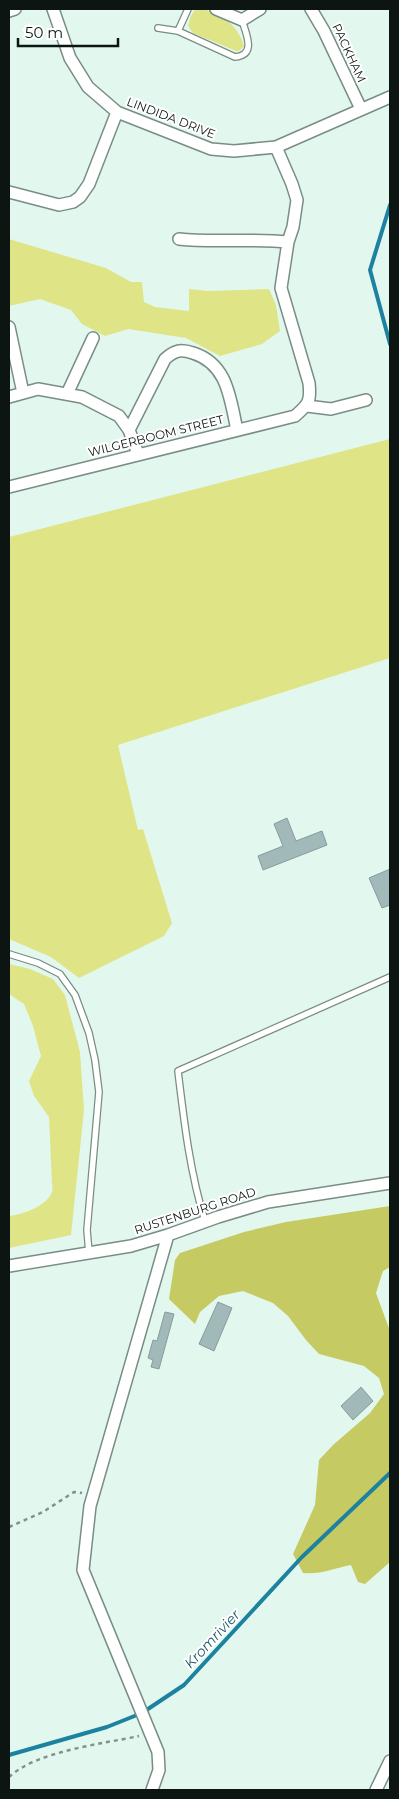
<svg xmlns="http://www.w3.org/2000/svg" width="399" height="1799" viewBox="0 0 399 1799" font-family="Montserrat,sans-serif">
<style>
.green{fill:#dfe487}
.forest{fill:#c5ca62}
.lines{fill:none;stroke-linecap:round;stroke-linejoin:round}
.stream{stroke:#1c82a0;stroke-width:4}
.building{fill:#a2b9b9;stroke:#869c9d}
.lane-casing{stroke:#798d84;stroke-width:8}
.street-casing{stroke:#798d84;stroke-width:14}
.path{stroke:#82918b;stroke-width:2.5;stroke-dasharray:4 4;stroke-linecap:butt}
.lane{stroke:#fff;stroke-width:5.5}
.street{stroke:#fff;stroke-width:11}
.labels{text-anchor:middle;stroke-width:4;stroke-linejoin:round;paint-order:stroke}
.street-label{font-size:12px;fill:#0d1512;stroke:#fff}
.water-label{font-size:14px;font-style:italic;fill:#25596c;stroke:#fff}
</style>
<rect width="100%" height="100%" fill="#e2f8ef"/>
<path class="green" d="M198 9C219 10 239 26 244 46L239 51H236L193 33 188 26C190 19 191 11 198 9Z
M9 239 106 268 131 282H142L144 302 155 307 189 311V289L208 291 269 289 276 305 280 331 262 344 220 356 186 338 128 329 105 336 82 324 71 310 40 299 9 306Z
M390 439V658L118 745 138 830 143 829 172 923 164 936 79 978 51 957 9 939V537Z
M9 964 30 969 53 979 65 995 80 1052 84 1110 71 1235 9 1248V1216C22 1215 47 1206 52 1192 53 1189 52 1186 52 1184L49 1117 34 1096 29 1081 41 1056 33 1026 24 1004 9 994Z"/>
<path class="forest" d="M390 1206V1267L383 1271 376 1293 390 1331V1562L365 1584 358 1582 351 1565C335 1568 319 1575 303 1573L293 1554 315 1505 319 1460 333 1445 370 1413 384 1394 379 1378 364 1366 319 1354 306 1340 288 1316 273 1303 243 1291 219 1296 200 1312 195 1324 169 1299 175 1260 180 1253 244 1232 286 1222Z"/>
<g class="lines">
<path class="stream" d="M390 205 370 270 390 344
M9 1755 107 1727 142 1713 184 1685 302 1557 390 1473"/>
</g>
<path class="building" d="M287 818 296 841 322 831 327 845 263 870 258 856 283 846 274 824Z
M390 869V905L382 908 369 878Z
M218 1302 232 1308 214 1351 199 1344Z
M165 1312 174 1314 159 1369 151 1367 153 1360 148 1358 153 1340 157 1341Z
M361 1387 373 1401 353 1420 341 1406Z"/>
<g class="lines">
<g class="lane-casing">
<path id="lane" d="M158 28 178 31 235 57C257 55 246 34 242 20
M178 31 188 9
M9 954 38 963 60 974 75 995 89 1033 95 1060 99 1092 87 1230 89 1253
M205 1221C190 1173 184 1121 178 1071L390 977"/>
</g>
<g class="street-casing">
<path id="street" d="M53 9 70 58 88 87 117 112 211 149 234 151 276 147 390 97
M216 9 242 20 260 9
M311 9 324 31 361 109
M9 11 15 9
M9 192 59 205 73 202 80 197 89 184 117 112
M179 239C215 243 252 238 288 242
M9 327 23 393
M67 394 93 338
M9 397 38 389 82 397 119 416 129 430 138 454
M307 406 331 409 366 400
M129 430 165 359C175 350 181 349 193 353 228 364 230 399 237 430
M9 487 295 416C309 404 311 401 309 383L281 288 288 242 293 227 297 200 292 184 276 147
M9 1266 131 1246 168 1235 218 1217 268 1202 390 1183
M152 1790 159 1770 158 1752 83 1570 90 1506 168 1235
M376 1790 390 1761"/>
</g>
<path class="path" d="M9 1527 43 1512 74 1492 82 1493
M9 1777C37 1751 102 1744 139 1736"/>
<use href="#lane" class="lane"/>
<use href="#street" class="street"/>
</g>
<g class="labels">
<g class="street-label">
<text transform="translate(349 53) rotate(65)" y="4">PACKHAM</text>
<text transform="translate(171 118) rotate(21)" y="4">LINDIDA DRIVE</text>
<text transform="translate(156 436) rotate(-14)" y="4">WILGERBOOM STREET</text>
<text transform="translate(195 1211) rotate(-18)" y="4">RUSTENBURG ROAD</text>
</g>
<g class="water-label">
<text transform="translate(212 1639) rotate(-47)" y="5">Kromrivier</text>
</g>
</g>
<rect width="399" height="1799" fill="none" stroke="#0d1512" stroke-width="20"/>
<path d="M18 38v8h100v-8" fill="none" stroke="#0d1512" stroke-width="2.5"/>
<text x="25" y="38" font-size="15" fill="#0d1512" stroke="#ffffff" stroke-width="4" paint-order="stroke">50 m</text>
</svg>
